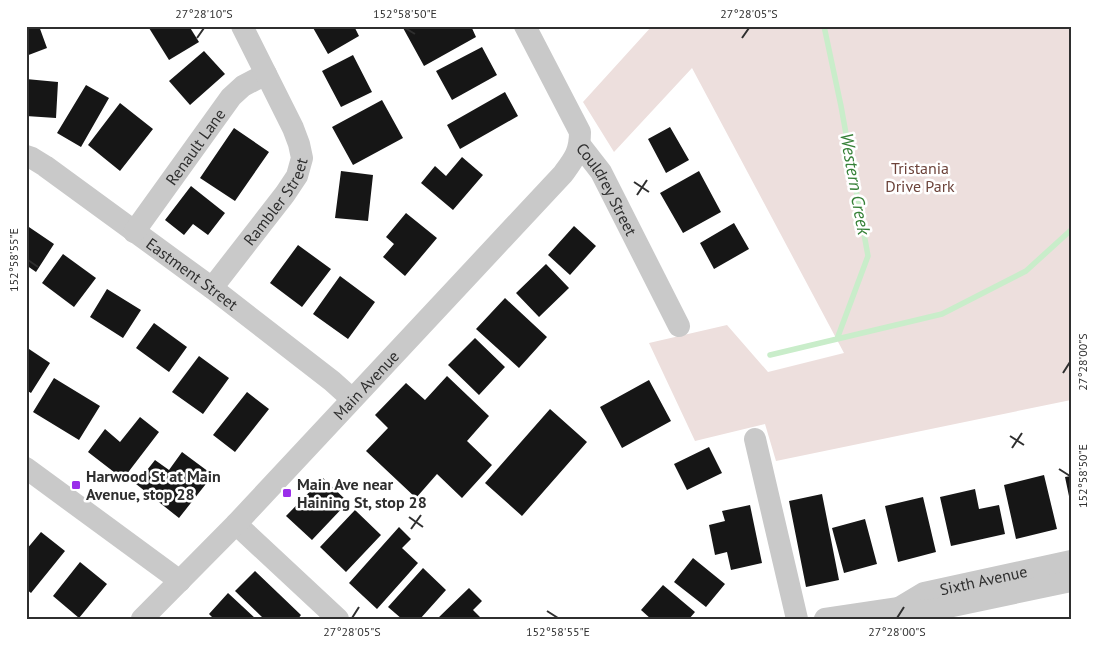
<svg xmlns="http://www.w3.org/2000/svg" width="1097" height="645" viewBox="0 0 1097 645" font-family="'PT Sans',sans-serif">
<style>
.green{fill:#eddfdd}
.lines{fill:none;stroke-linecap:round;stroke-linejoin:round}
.stream{stroke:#c9edca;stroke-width:5.5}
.building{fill:#161616}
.minor{stroke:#c9c9c9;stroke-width:22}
.ticks{fill:none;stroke:#2f2f2f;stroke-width:2}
.poi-dot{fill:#9a2eea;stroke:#fff;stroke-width:2}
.labels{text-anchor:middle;stroke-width:5;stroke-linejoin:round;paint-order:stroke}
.street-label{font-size:16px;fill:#2f2f2f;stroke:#fff}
.park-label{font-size:16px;fill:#6d443b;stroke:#fff}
.poi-label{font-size:16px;font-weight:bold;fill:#2f2f2f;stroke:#fff;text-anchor:start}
.water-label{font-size:18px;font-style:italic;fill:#358037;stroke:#fff}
.neatline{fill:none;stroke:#2f2f2f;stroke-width:2}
.ticks-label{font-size:12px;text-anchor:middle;fill:#2f2f2f}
</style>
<rect width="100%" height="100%" fill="#fff"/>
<path class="green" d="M652 26H1071V400L776 461 765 424 695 441 649 343 727 325 768 372 844 353 692 68 614 152 583 102Z"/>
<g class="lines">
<path class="stream" d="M824 26 841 106 868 256 837 339
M770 355 942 314 1026 271 1071 230"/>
</g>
<path class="building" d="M26 26H39L47 48 26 56Z
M152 26H189L199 42 169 60 149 28Z
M312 26H354L359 36 328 54Z
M402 26H471L476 37 424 66Z
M482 47 497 75 452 100 436 71Z
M204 51 225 74 190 105 169 81Z
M353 55 372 92 341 107 322 71Z
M26 79 58 82 56 118 26 116Z
M86 85 109 98 81 147 57 133Z
M505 92 518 116 460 149 447 125Z
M382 100 403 138 353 165 332 127Z
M120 103 153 129 120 171 88 145Z
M670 127 689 160 666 173 648 139Z
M234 128 269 152 235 201 200 178Z
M462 157 483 175 453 210 421 183 435 166 446 176Z
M341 171 373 175 368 221 335 218Z
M699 171 721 212 683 233 660 193Z
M191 186 225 213 208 235 193 224 184 235 165 220Z
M406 213 437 238 405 276 383 257 394 244 386 237Z
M734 223 749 249 714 269 700 243Z
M26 225 54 244 36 272 26 265Z
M574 226 596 246 570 275 548 255Z
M298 245 331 269 302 307 270 283Z
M63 254 96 278 74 307 42 283Z
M546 264 569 288 539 317 516 293Z
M340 276 375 302 348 339 313 314Z
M107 289 141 310 123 338 90 317Z
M505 298 547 337 519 368 476 329Z
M154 323 187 347 169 372 136 348Z
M475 338 505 367 479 395 448 365Z
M26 347 50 363 31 393 26 390Z
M199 356 229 378 203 414 172 392Z
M447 376 489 416 467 441 492 465 462 498 437 474 416 498 366 451 388 428 375 415 406 383 425 400Z
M54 378 100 406 79 440 33 412Z
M649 380 671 421 622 448 600 407Z
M247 392 269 409 235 452 213 435Z
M550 409 587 442 522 516 485 483Z
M140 417 159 432 123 479 88 452 105 429 120 442Z
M709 447 722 473 687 490 674 464Z
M182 452 213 475 179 518 136 484 155 460 169 470Z
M1044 475 1057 529 1016 539 1004 485Z
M1071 476V501H1070L1065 477Z
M323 478 348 502 312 540 286 516Z
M975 489 979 509 999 505 1005 534 951 546 940 497Z
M822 494 839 580 806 587 789 501Z
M923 497 936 552 898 562 885 506Z
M750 505 762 563 731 570 727 552 715 555 709 525 725 521 722 511Z
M355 510 381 535 346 572 320 547Z
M865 519 877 564 844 573 832 528Z
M399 527 411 539 402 548 418 563 377 609 349 583Z
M41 532 65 551 31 593 26 589V550Z
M693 558 725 584 706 607 674 582Z
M80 562 107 584 79 618 53 596Z
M423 568 446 590 420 619H402L388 607Z
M255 571 301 615 298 619H264L235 591Z
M663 585 695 612 689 619H651L641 610Z
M469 588 482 601 473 610 482 619H437Z
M228 593 256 619H214L209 614Z"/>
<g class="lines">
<g class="minor">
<path id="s1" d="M580 145 601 172 679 326"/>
<path id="s2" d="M26 156 32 158 45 166 212 288 332 381 352 399"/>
<path id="s3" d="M134 232 231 97 243 86 266 74"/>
<path id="s4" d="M212 288 285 194 297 176 302 158 299 144 293 128 242 26"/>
<path d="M755 439 797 619"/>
<path d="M26 468 180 581"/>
<path d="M236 524 338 619"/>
<path id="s5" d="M899 608 924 593 1071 561"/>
<path id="s6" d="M142 619 236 524 563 174C574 159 580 152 580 132L525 26"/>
<path d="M825 619 899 608 929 611 1071 581"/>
</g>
</g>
<path class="ticks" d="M405 28 415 34M197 38 204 28M742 38 749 28M634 182 649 192M637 195 647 180M28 260 38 267M1063 373 1070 362M1010 436 1024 445M1012 448 1022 433M1059 469 1070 476M409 517 423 527M411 529 421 515M547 611 558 618M352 618 359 607M897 618 904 607"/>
<g class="poi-dot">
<rect x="71" y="480" width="10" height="10" rx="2.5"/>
<rect x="282" y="488" width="10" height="10" rx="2.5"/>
</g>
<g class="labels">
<g class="street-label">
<text dy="6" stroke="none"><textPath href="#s3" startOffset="105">Renault Lane</textPath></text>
<text dy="6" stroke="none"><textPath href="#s1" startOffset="52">Couldrey Street</textPath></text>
<text dy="6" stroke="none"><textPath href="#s4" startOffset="108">Rambler Street</textPath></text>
<text dy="6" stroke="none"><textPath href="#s2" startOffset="204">Eastment Street</textPath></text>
<text dy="6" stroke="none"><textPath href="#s6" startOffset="324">Main Avenue</textPath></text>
<text dy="6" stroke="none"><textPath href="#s5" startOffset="90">Sixth Avenue</textPath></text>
</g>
<g class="park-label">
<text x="920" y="174">Tristania<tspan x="920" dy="18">Drive Park</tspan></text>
</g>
<g class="poi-label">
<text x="86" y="482">Harwood St at Main<tspan x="86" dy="18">Avenue, stop 28</tspan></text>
<text x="297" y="490">Main Ave near<tspan x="297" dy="18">Haining St, stop 28</tspan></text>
</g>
<g class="water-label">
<text transform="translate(855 184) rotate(80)" y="6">Western Creek</text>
</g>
</g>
<rect width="1097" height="645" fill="none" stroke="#ffffff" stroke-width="55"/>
<rect x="28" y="28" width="1042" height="590" class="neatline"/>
<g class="ticks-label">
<text x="204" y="18">27°28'10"S</text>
<text x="405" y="18">152°58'50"E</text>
<text x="749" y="18">27°28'05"S</text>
<text transform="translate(14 260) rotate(-90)" y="4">152°58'55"E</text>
<text transform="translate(1083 362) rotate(-90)" y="4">27°28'00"S</text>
<text transform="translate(1083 476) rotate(-90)" y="4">152°58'50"E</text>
<text x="352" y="636">27°28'05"S</text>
<text x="558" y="636">152°58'55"E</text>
<text x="897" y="636">27°28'00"S</text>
</g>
</svg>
